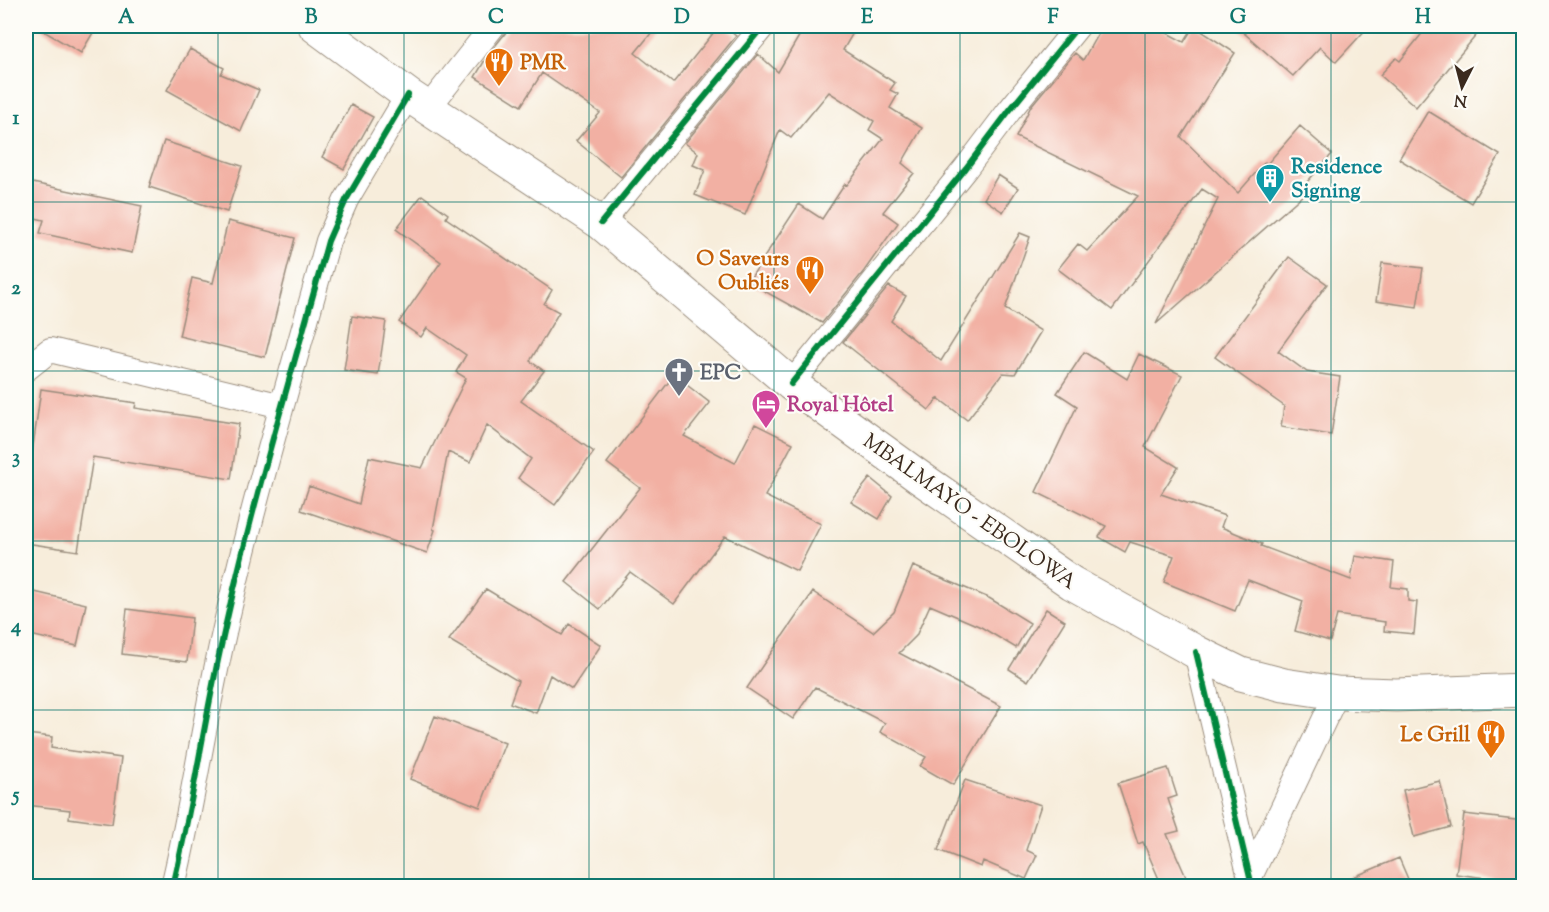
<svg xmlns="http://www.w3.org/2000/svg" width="1549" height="912" viewBox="0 0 1549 912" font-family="'Sorts Mill Goudy',serif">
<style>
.building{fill:#f2b0a3}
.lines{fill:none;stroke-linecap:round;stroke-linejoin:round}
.minor-casing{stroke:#998c7c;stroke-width:26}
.trunk-casing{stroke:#998c7c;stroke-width:35}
.minor{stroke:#fff;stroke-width:24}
.trunk{stroke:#fff;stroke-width:33}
.cycleway-casing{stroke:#fdfcf7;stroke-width:10}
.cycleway{stroke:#00873e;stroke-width:6}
.grid{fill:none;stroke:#0f766e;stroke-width:1.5;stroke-opacity:0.55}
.labels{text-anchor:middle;stroke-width:4.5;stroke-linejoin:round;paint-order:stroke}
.food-label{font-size:21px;font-weight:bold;fill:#c56008;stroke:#fdfcf7;text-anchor:end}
.culture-label{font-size:21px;font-weight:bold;fill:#0d838f;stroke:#fdfcf7;text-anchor:start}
.worship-label{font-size:21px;font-weight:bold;fill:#5b616d;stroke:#fdfcf7;text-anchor:start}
.hotel-label{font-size:21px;font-weight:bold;fill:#b23c85;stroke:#fdfcf7;text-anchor:start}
.street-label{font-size:21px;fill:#3b2a1e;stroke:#fdfcf7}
.neatline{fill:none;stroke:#0f766e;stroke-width:2}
.grid-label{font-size:20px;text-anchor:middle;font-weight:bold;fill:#0f766e}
</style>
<rect width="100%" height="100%" fill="#fdfcf7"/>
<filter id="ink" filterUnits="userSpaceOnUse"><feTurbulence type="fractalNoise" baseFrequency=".0167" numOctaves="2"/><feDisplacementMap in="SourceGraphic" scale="12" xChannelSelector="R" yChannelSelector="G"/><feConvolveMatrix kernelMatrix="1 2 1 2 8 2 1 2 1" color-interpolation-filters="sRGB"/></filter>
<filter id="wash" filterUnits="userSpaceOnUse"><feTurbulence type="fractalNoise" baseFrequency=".008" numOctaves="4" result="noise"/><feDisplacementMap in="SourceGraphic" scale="24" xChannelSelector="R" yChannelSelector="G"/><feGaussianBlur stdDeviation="1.35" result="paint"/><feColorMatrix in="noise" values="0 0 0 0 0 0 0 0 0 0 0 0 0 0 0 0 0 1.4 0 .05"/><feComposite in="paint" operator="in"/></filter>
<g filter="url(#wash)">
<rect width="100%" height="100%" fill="#f7eddb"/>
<g id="blocks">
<path class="building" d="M35 26H97L81 53Z
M511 26H657L635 53 673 83 719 26H724L736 36 621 177 576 141 600 113 542 73 521 106 475 77 488 55Z
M805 26H857L843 50 895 83 890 90 898 94 890 108 922 128 902 163 914 173 883 212 898 223 864 271 822 323 748 282 799 204 822 219 845 184 847 185 883 139 869 130 874 121 829 92 791 138 780 130 745 215 695 195 705 170 693 165 698 153 685 143 758 54 778 72Z
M1102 26H1154L1184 42 1194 26 1235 53 1181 137 1238 193 1265 162 1267 164 1300 126 1332 154 1299 191 1303 195 1156 324 1218 199 1202 189 1112 310 1058 269 1078 244 1087 251 1138 196 1016 137 1031 106 1075 53 1083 60Z
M1236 26H1369L1336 62 1320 47 1293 76Z
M1428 26H1484L1416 107 1380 75 1396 58 1400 61Z
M190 49 224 68 221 74 259 90 241 131 167 90Z
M351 105 373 117 344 169 322 157Z
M1428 111 1500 155 1471 203 1399 159Z
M164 141 242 166 227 212 149 187Z
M998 175 1018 188 1003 212 984 199Z
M28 182 142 206 132 253 40 233 44 220 26 216V196Z
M422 195 448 214 446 218 552 290 544 304 559 312 530 361 544 371 521 401 594 452 555 505 518 478 531 459 487 425 470 462 448 452 433 529 435 530 427 553 301 510 309 486 359 504 369 457 422 468 466 378 456 372 466 355 427 328 421 337 399 322 441 262 396 229Z
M228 221 295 238 265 357 179 336 192 278 213 283Z
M1020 233 1030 237 1005 309 1041 331 1015 374 1003 373 967 420 938 398 929 410 843 342 889 286 906 296 891 321 941 361Z
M1289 257 1327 284 1278 351 1307 372 1340 377 1331 435 1281 427 1284 406 1215 357Z
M1382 263 1423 268 1417 307 1376 301Z
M352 316 386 321 378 375 344 370Z
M1084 352 1127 379 1139 354 1182 375 1145 447 1178 467 1161 494 1225 516 1221 527 1262 544 1261 546 1351 580 1355 556 1394 562 1391 587 1408 589V601L1417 602 1414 634 1384 631 1385 622 1337 615 1330 641 1295 631 1303 601 1248 580 1235 611 1164 582 1174 556 1130 542 1125 552 1099 537 1106 526 1036 492 1077 406 1057 393Z
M674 375 710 403 684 436 735 463 755 424 793 443 765 496 821 524 797 571 725 536 674 604 630 572 600 609 566 582 640 488 607 463Z
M41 389 136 403 135 408 239 424 231 479 93 457 78 551 26 543V497Z
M870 478 892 496 879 519 851 502Z
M913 566 989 598 1030 623 1016 648 981 627 930 605 916 636 899 653 1001 706 953 785 920 766 926 757 880 732 885 723 815 687 793 719 747 688 813 592 873 632 894 612Z
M486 589 562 635 569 624 601 645 572 689 550 675 536 713 510 703 518 681 449 640Z
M26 590 86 604 77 646 26 634Z
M127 609 192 618 187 662 122 654Z
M1046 609 1065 621 1028 681 1009 669Z
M435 716 505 743 480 807 410 779Z
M26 734 52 737 51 748 121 758 112 824 69 818 70 810 26 805Z
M1168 768 1177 796 1168 799 1179 831 1167 834 1190 886H1162L1143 842 1138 844 1118 783Z
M965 780 1041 805 1026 850 1037 855 1026 879 983 861 981 867 938 850Z
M1440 781 1451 827 1414 837 1403 790Z
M1464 814 1524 821V883L1456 874Z
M1399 858 1411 886H1332Z"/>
</g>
</g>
<g filter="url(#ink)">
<use href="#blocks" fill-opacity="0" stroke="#998c7c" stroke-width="1.5"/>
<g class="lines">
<g class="minor-casing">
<path id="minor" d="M428 108 493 26
M601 223 763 26
M26 369 50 350 282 406
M791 384 966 168 1009 111 1078 26
M1196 652 1252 886
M1249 879 1337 693
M173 886C193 804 204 720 223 637 252 503 292 373 328 241L346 200 408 95"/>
</g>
<g class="trunk-casing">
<path id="trunk" d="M315 26 408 95 601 223 791 384 919 477 1072 583 1196 652 1241 674 1284 685 1337 693 1396 695 1524 690"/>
</g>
<use href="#minor" class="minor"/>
<use href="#trunk" class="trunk"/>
<g class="cycleway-casing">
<path id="cycleway" d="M601 223 763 26
M791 384 966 168 1009 111 1078 26
M1196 652 1252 886
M173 886C193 804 204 720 223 637 252 503 292 373 328 241L346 200 408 95"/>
</g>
<use href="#cycleway" class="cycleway"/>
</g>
</g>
<path class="grid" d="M218 26V886M404 26V886M589 26V886M774 26V886M960 26V886M1145 26V886M1331 26V886M26 202H1524M26 371H1524M26 541H1524M26 710H1524"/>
<defs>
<g id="restaurant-pin" transform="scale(1.5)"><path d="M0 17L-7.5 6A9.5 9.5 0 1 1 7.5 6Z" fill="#e8710a" stroke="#fdfcf7"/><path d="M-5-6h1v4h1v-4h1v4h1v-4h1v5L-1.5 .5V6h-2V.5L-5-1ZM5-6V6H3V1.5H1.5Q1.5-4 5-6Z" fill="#fff"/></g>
<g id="building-pin" transform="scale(1.5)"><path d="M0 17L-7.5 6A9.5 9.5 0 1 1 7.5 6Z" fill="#0f9aa8" stroke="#fdfcf7"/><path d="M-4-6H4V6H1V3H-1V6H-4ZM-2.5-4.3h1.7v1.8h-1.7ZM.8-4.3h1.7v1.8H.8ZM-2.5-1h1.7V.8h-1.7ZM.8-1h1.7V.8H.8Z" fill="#fff"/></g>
<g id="church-pin" transform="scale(1.5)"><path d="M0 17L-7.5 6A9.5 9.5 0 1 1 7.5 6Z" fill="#6b7280" stroke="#fdfcf7"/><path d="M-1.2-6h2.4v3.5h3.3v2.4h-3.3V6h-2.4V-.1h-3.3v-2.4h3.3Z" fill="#fff"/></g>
<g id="hotel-pin" transform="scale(1.5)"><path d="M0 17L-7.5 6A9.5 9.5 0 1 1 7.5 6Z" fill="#d1479c" stroke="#fdfcf7"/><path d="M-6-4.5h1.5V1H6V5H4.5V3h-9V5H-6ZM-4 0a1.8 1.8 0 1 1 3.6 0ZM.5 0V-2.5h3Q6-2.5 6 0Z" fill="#fff"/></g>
</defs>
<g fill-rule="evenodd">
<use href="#restaurant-pin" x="499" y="62"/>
<use href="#building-pin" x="1270" y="178"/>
<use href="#restaurant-pin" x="810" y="270"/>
<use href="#church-pin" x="679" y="372"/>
<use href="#hotel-pin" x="766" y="404"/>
<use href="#restaurant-pin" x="1491" y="734"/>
</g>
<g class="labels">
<g class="food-label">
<text x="520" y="69" text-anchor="start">PMR</text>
<text x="789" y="265">O Saveurs<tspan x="789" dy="24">Oubliés</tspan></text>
<text x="1470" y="741">Le Grill</text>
</g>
<g class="culture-label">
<text x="1291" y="173">Residence<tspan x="1291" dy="24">Signing</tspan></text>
</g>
<g class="worship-label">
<text x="700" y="379">EPC</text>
</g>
<g class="hotel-label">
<text x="787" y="411">Royal Hôtel</text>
</g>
<g class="street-label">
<text transform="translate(970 511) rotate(35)" y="7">MBALMAYO - EBOLOWA</text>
</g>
</g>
<rect width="1549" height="912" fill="none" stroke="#fdfcf7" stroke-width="66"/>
<g transform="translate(1462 87) rotate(186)" stroke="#fdfcf7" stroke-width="4.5" paint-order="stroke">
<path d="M0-4.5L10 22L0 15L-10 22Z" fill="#3b2a1e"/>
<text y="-9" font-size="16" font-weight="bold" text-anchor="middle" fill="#3b2a1e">N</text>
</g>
<rect x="33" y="33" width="1483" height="846" class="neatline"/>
<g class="grid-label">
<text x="126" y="23">A</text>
<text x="311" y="23">B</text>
<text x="496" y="23">C</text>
<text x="682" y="23">D</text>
<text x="867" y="23">E</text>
<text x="1053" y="23">F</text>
<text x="1238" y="23">G</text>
<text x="1423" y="23">H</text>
<text x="16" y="124">1</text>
<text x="16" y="294">2</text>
<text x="16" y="463">3</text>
<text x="16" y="632">4</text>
<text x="16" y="801">5</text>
</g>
</svg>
